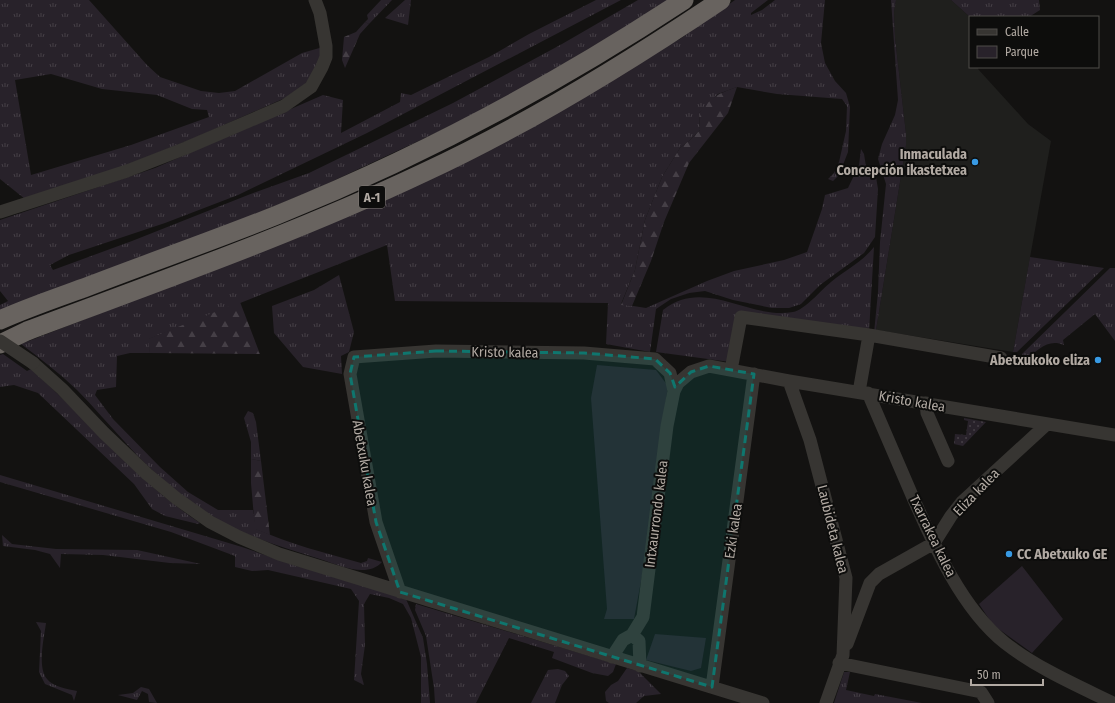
<svg xmlns="http://www.w3.org/2000/svg" width="1115" height="703" viewBox="0 0 1115 703" font-family="'Fira Sans Condensed',sans-serif">
<style>
.built{fill:#1f1f1d}
.grass{fill:url(#grass-tufts);fill-rule:evenodd}
.forest{fill:url(#forest-firs)}
.park{fill:#28222a}
.garden{fill:url(#garden-dots)}
.lines{fill:none;stroke-linecap:round;stroke-linejoin:round}
.minor{stroke:#373532;stroke-width:13}
.highway{stroke:#68635f;stroke-width:19}
.minor-bridge{stroke:#373532;stroke-width:13}
.marked{fill:#0f766e;fill-opacity:0.2;stroke:#0f766e;stroke-width:3;stroke-dasharray:8 5;stroke-linejoin:round}
.poi-dot{fill:#389ae4;stroke:#0d0d0c;stroke-width:1.5}
.labels{text-anchor:middle;stroke-width:4;stroke-linejoin:round;paint-order:stroke}
.shield{fill:#0d0d0c;stroke:#807b76;stroke-width:1}
.shield-label{font-size:13px;font-weight:bold;fill:#b2aaa3}
.poi-label{font-size:14px;font-weight:bold;fill:#b2aaa3;stroke:#0d0d0c;text-anchor:end}
.street-label{font-size:14px;fill:#b2aaa3;stroke:#0d0d0c}
</style>
<defs>
<pattern id="grass-tufts" width="24" height="20" patternUnits="userSpaceOnUse"><rect width="24" height="20" fill="#28222a"/><path d="M3 7l-1-3M5 7V3M7 7l1-3M15 17l-1-3M17 17v-4M19 17l1-3" fill="none" stroke="#453f46"/></pattern>
<pattern id="forest-firs" width="22" height="20" patternUnits="userSpaceOnUse"><rect width="22" height="20" fill="#28222a"/><path d="M5 1l3.5 6h-7zM16 11l3.5 6h-7z" fill="#453f46"/></pattern>
<pattern id="garden-dots" width="8" height="8" patternUnits="userSpaceOnUse"><rect width="8" height="8" fill="#28222a"/><path d="M2 2h.1M6 6h.1" fill="none" stroke="#453f46" stroke-width="1.8" stroke-linecap="round"/></pattern>
</defs>
<rect width="100%" height="100%" fill="#131211"/>
<path class="built" d="M896 0H951L970 17V67H979L978 69 1028 124 1051 141 1013 352 876 330 906 145V134L895 38 894 12Z"/>
<path class="grass" d="M0 0H89L147 65 160 77 201 91 219 93 235 91 302 53 323 47 317 68 305 84 285 98 192 139 104 174 25 199 0 179ZM51 74 102 89 157 95 192 109 207 110 209 117 131 145 31 175 15 80Z
M381 0H392L369 24 365 22 368 19 367 15Z
M405 0H411L408 25 385 18Z
M596 0H621L367 133 238 195 165 223 69 255 50 265 53 270 132 241 248 195 309 173 453 103 562 44 638 0H668L654 10 489 108 318 188 221 228 0 312V305L8 301 0 291V220L155 168 323 95 343 100 341 133 400 102 401 93 411 95 489 57 529 34Z
M735 0H768L751 13V15L762 10 775 0H825L821 43 825 63 835 81 846 93 850 107 848 152 839 175 833 181 828 179 834 173 839 162 846 131 847 106 842 99 777 94 737 87 718 94 699 113 700 130 690 140 680 148 662 177 645 220 635 270 621 304 646 308 707 281 734 271 784 260 807 252 822 209 825 195 848 188 859 165 861 149 864 154 867 173 876 177 878 189 875 237 864 253 820 285 801 304 789 308H772L733 300 705 291 689 293 671 299 656 309 650 352 606 344 608 303 395 301 387 245 149 339 150 353H130L117 356 116 387 97 390 95 395 113 419 160 467 188 492 218 510H253L256 529C290 544 325 553 361 563L367 561 368 558 382 562C368 578 340 566 323 560 282 547 240 535 203 511 195 507 188 500 181 495 161 478 141 461 124 441 108 424 93 406 77 390 59 373 40 358 21 344L250 255 680 39Z
M891 0H896L894 12 895 38 906 134V145L876 330 874 333 878 292 880 242 886 184 878 159 882 144 895 115 898 100Z
M951 0H1039L1040 10 1029 17H970Z
M874 247 869 332 739 312 730 362 656 352 663 310C705 277 748 320 793 312 805 310 821 290 831 282 847 269 861 263 874 247Z
M1030 257 1104 268 1017 352H1013Z
M1110 268H1115V341L1095 314 1063 340 1064 345C1048 338 1038 350 1026 359L1022 354Z
M339 275 354 332 349 352 341 356 342 374 303 367 274 333 272 306 314 290Z
M3 354 27 371 31 369C88 420 135 480 200 523L198 524 165 516 152 509 134 484 38 393 14 385 0 387V355Z
M248 411 253 413 256 422 261 461 251 459V442L244 418Z
M0 475 242 547 288 563 406 599 423 638 427 664 430 703H421V657L411 618 403 604 389 598 370 594 364 604 365 645 361 674 364 685 354 680 359 601 351 589 268 570 252 571 235 567V556L171 532 0 482Z
M2 535 12 544 56 549 137 550 201 564 170 563 103 555 61 554 60 568 50 554 35 550 3 546Z
M416 604 616 664 613 672 608 676 592 673 552 658 554 652 509 638 476 703H435L434 688 426 636 415 610Z
M36 622 46 623C44 638 37 667 47 679 53 687 68 689 77 691L74 701 72 695 45 684 39 672 41 631Z
M627 668 638 671 661 694 644 696 636 703H609L606 701 605 692 611 685 618 681Z
M558 669 565 671 569 676 562 685 555 703H531L548 670Z
M844 672H850L846 690 874 696 875 694 922 703H834Z
M141 687 149 689 157 703 149 702 148 694 142 691 137 700 118 695 133 693Z"/>
<path class="forest" d="M365 22 369 24 360 34 345 68 342 60 344 37 356 32Z
M737 87 728 113 689 163 664 222 651 261 632 306 621 305 635 270 645 220 662 177 680 148 690 140 700 130 699 113C713 96 717 94 737 87Z
M240 302 260 354 150 353 148 339Z
M251 459 261 461 270 535 255 529 251 483Z"/>
<path class="park" d="M597 365 656 370 668 386 642 576 634 619H604L607 609 591 398Z
M1022 566 1063 619 1032 653 993 625 979 604Z
M655 634 706 638 701 668 691 671 646 660Z"/>
<path class="garden" d="M964 418 986 422 963 446 954 444 955 434 966 435 968 421 964 420Z"/>
<g class="lines">
<path class="minor" d="M0 212 127 171 186 148 284 106 311 87 322 67 326 57V46L320 13 315 0
M33 363 62 389 104 433 147 474 176 498 210 522 239 537 279 554 763 703
M731 370 741 317 869 335 1001 358
M789 381 810 440 846 578 843 655 826 703
M859 392 869 335
M868 393C882 426 897 460 911 493 933 543 961 608 1005 643 1037 668 1076 685 1113 703
M926 403 927 413 948 461
M400 592 376 522 350 374 354 357 436 351 584 353 655 359 670 373 674 391
M632 635 639 641 640 666
M847 644 870 583 879 574 934 543 951 516 962 502 1047 424
M612 657 623 640 632 635 643 617 667 426 674 391 678 383 691 372 709 366 789 381 1115 435
M839 663 981 692 988 703
M712 687 754 374"/>
<path class="highway" d="M0 320C29 307 59 297 89 286 151 262 215 240 277 215 420 157 555 85 684 0
M0 344 27 331C160 281 294 234 423 173 527 125 626 64 721 0"/>
<path class="minor-bridge" d="M0 341 33 363"/>
</g>
<path class="marked" d="M436 351 584 353 655 359 670 373 675 387 691 372 709 366 754 374 712 687 400 592 376 522 350 374 354 357Z"/>
<g class="poi-dot">
<circle cx="975" cy="162" r="4"/>
<circle cx="1098" cy="360" r="4"/>
<circle cx="1009" cy="554" r="4"/>
</g>
<g class="labels">
<rect class="shield" x="359" y="186" width="26" height="22" rx="3"/>
<g class="shield-label">
<text x="372" y="202">A-1</text>
</g>
<g class="poi-label">
<text x="967" y="159">Inmaculada<tspan x="967" dy="16">Concepción ikastetxea</tspan></text>
<text x="1090" y="365">Abetxukoko eliza</text>
<text x="1017" y="559" text-anchor="start">CC Abetxuko GE</text>
</g>
<g class="street-label">
<text transform="translate(505 352) rotate(1)" y="5">Kristo kalea</text>
<text transform="translate(912 401) rotate(10)" y="5">Kristo kalea</text>
<text transform="translate(365 463) rotate(80)" y="5">Abetxuku kalea</text>
<text transform="translate(976 492) rotate(-46)" y="5">Eliza kalea</text>
<text transform="translate(656 514) rotate(-83)" y="5">Intxaurrondo kalea</text>
<text transform="translate(833 529) rotate(76)" y="5">Laubideta kalea</text>
<text transform="translate(733 531) rotate(-82)" y="5">Ezki kalea</text>
<text transform="translate(933 536) rotate(64)" y="5">Txarrakea kalea</text>
</g>
</g>
<rect x="969" y="16" width="130" height="52" fill="#0d0d0c" stroke="#4f4c48"/>
<rect x="977" y="29" width="20" height="6" fill="#373532" stroke="#4f4c48"/>
<text x="1005" y="36" font-size="12" fill="#b2aaa3">Calle</text>
<rect x="977" y="46" width="20" height="12" fill="#28222a" stroke="#4f4c48"/>
<text x="1005" y="56" font-size="12" fill="#b2aaa3">Parque</text>
<path d="M971 679v6h72v-6" fill="none" stroke="#b2aaa3" stroke-width="2"/>
<text x="977" y="679" font-size="12" fill="#b2aaa3" stroke="#0d0d0c" stroke-width="3" paint-order="stroke">50 m</text>
</svg>
